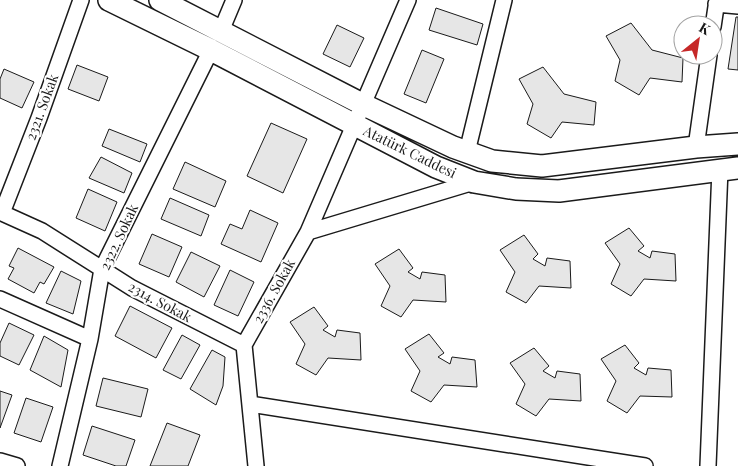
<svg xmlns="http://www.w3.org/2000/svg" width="738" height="466" viewBox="0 0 738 466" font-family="'Playfair Display',serif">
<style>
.building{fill:#e6e6e6;stroke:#1a1a1a}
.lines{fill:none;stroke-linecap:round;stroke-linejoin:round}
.street-casing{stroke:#1a1a1a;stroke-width:18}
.secondary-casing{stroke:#1a1a1a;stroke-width:24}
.street{stroke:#fff;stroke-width:15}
.secondary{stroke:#fff;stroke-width:21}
.labels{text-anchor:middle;stroke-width:4;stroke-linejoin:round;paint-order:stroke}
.street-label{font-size:14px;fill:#1a1a1a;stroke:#fff}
</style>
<rect width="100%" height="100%" fill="#fff"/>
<path class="building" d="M436 8 483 24 477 45 429 30Z
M736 17H738V70L728 69Z
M631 23 652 50 683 58 682 82 650 78 639 95 615 81 620 60 606 36Z
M337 25 364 38 350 67 323 54Z
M422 50 444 59 426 103 404 94Z
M77 65 108 77 99 101 68 89Z
M543 67 564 94 596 102 594 125 562 122 551 138 527 124 533 104 519 79Z
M4 69 34 82 22 108 0 98V79Z
M271 123 307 139 283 193 247 176Z
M109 129 147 144 140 162 102 146Z
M101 157 132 173 124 193 89 178Z
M185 162 226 181 215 207 173 189Z
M88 189 117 202 105 231 76 218Z
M170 198 209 215 201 236 161 219Z
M250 210 278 223 261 262 221 244 230 224 242 229Z
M629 228 644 246 638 251 650 258 652 251 675 254 676 281 644 279 631 296 611 284 620 264 605 243Z
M152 234 182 247 169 277 139 264Z
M524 235 538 254 533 259 545 266 547 258 570 261 571 288 539 286 526 303 506 292 515 272 500 250Z
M18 248 54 267 44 284 40 282 34 293 8 279 14 268 9 266Z
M399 249 413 268 408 272 420 279 422 272 445 275 446 302 413 300 401 317 381 306 390 286 375 264Z
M191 252 220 266 204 297 176 282Z
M230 270 254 282 238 316 214 305Z
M61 271 81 281 73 314 46 303Z
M130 306 172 328 156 358 115 336Z
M314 307 328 326 323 330 335 337 337 330 360 333 361 360 328 358 316 375 296 364 305 344 290 322Z
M9 323 34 335 19 365 0 356V343Z
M429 334 444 353 438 357 450 364 452 357 475 360 477 387 444 385 431 402 411 391 420 371 405 349Z
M182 335 200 345 181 379 163 370Z
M44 336 68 350 61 387 30 370Z
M625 345 639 363 634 368 646 375 648 368 671 370 672 397 640 396 627 413 607 401 616 381 601 359Z
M534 348 549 366 543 371 555 378 557 371 580 374 581 401 549 399 536 416 516 404 525 384 510 363Z
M212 350 225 357 223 386 216 405 190 389Z
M103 378 148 389 141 417 96 406Z
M0 391 12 395 0 428Z
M26 398 53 407 41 442 14 433Z
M167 423 200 435 188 466H150Z
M92 426 135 440 126 466H116L83 455Z"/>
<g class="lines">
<g class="street-casing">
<path id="street" d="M716 4 738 6
M713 27 717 0
M221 31 234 0
M696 147 709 55
M467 152 504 0
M0 212 42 231 132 288 244 345
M2 213 39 118 81 0
M308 232 474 182
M0 299 90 339
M250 404 645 466
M0 461 17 466
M60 466 90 339 102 269 211 50
M256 466 244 345 308 232 408 0
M708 466 720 169"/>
</g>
<g class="secondary-casing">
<path id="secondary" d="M109 0 211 50 436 167 474 182 516 189 559 191 738 168
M160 0 362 104 453 147 492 161 542 166 696 147 738 144"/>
</g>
<use href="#street" class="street"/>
<use href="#secondary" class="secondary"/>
</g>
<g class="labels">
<g class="street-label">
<text transform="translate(42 107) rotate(-70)" y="5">2321. Sokak</text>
<text transform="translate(410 152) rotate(26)" y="5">Atatürk Caddesi</text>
<text transform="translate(119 237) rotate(-65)" y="5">2322. Sokak</text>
<text transform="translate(274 291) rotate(-61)" y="5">2336. Sokak</text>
<text transform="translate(160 302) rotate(28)" y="5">2314. Sokak</text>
</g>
</g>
<g transform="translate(698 40) rotate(30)"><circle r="24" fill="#ffffff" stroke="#a3a3a3"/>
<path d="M0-4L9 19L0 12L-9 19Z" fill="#c62828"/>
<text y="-8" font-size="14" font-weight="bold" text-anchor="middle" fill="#1a1a1a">K</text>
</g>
</svg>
